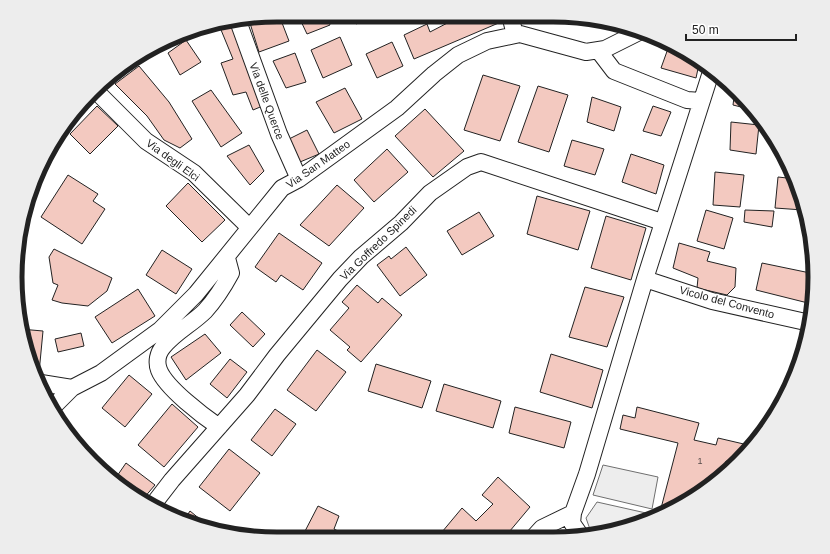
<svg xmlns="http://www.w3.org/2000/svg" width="830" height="554" viewBox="0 0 830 554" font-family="Arial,sans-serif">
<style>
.green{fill:#eee;stroke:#6f6f6f}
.parking{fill:#ededed;stroke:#6f6f6f}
.building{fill:#f3c9c0;stroke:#222}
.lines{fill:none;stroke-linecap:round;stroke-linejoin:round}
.minor-casing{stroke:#222;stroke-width:18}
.minor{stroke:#fff;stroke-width:16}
.labels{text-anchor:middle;stroke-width:3;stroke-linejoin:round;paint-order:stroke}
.number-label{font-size:9px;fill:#564c4a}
.street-label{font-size:11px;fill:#222;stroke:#fff}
.rim{fill:none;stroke:#222;stroke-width:5}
</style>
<rect width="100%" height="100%" fill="#fff"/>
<path class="green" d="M597 502 646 513 656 518 604 534 592 535 586 518Z"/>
<path class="parking" d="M603 465 658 477 652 509 593 495Z"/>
<path class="building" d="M279 15 289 41 259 52 249 20Z
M298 15 327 16 330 25 307 34Z
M352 16H373L356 24Z
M457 18 508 19 414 59 404 35 427 24 430 32Z
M235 22 265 105 253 110 246 92 233 95 221 63 233 59 219 25Z
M340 37 352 65 323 78 311 50Z
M186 40 201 62 180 75 168 53Z
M392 42 403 66 377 78 366 54Z
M670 43 699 64 696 78 661 68Z
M295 53 306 82 286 88 273 61Z
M139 66 169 102 192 139 180 148 164 140 147 116 115 84Z
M483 75 520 86 500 141 464 130Z
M538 86 568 95 549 152 518 142Z
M345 88 362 119 334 133 316 102Z
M735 89 738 92 753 110 733 105Z
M211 90 242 133 221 147 192 101Z
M592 97 621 107 614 131 587 122Z
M97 106 118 126 90 154 70 134Z
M653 106 671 112 661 136 643 131Z
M425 109 464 151 433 177 395 136Z
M731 122 759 125 756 154 730 150Z
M307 130 319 154 300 162 289 139Z
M572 140 604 149 595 175 564 166Z
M249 145 264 171 250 185 227 156Z
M387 149 408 172 374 202 354 180Z
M631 154 664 165 656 194 622 182Z
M45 160 49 164 37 180 35 177Z
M715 172 744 175 740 207 713 205Z
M68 175 98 194 93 201 105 209 82 244 41 217Z
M778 177 796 179 803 204V210L775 208Z
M188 183 225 220 202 242 166 206Z
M337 185 364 208 329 246 300 225Z
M537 196 590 211 578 250 527 234Z
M706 210 733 218 724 249 697 241Z
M745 210 774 211 772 227 744 222Z
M479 212 494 236 462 255 447 231Z
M606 216 646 228 631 280 591 268Z
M279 233 322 263 303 290 281 275 276 282 255 267Z
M679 243 710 252 707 261 736 268 735 287 727 295 697 288 698 278 673 268Z
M406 247 427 275 400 296 377 265 389 256 391 259Z
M54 249 112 278 107 291 88 306 62 303 52 300 58 285 53 283 49 257Z
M162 250 192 269 176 294 146 275Z
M762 263 815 274 808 303 756 290Z
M357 285 378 303 382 298 402 315 361 362 347 350 350 347 330 330 349 308 342 302Z
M585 287 624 297 607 347 569 337Z
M138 289 155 316 112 343 95 317Z
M242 312 265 334 253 347 230 325Z
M20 329 43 331 39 373H37Z
M81 333 84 346 58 352 55 339Z
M205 334 221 353 186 380 171 357Z
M317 350 346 372 316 411 287 390Z
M551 354 603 370 592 408 540 392Z
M230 359 247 372 227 398 210 384Z
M376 364 431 381 422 408 368 391Z
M129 375 152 394 125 427 102 408Z
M444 384 501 401 493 428 436 411Z
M172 404 198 427 164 467 138 445Z
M515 407 571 422 564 448 509 433Z
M637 407 699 423 694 440 716 445 718 438 748 445 746 452 737 464 726 461 723 475 699 495 659 516 678 443 620 429 623 415 635 418Z
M275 409 296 424 272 456 251 440Z
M229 449 260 473 230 511 199 487Z
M126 463 155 485 143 499 115 479Z
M498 477 530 507 504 538 447 537 442 532 462 508 476 521 493 504 482 495Z
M318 506 339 516 334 529 348 536 303 535Z
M190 511 212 529 184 520Z"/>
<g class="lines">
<g class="minor-casing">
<path id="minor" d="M511 19 515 35
M238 21 279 134 299 179
M598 50 614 71 687 100 701 101
M97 92 146 141 194 173 249 227
M645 279 712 301 810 323
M41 383 72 388 101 373 160 330 196 294 282 188 299 179 397 108 434 74 458 55 487 41 520 34 586 52 605 49 639 32
M51 409 72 388
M219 427C203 416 166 388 159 370 156 362 158 353 163 347 175 332 192 324 205 311 215 300 224 286 231 273L227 258
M152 506 172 480 247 395 277 355 340 279 361 257 401 223 430 193 467 167 481 162 662 222
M581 536 572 523 573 513 587 474 645 279 711 72
M532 539 542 528 573 513"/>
</g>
<use href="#minor" class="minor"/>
</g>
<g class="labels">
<g class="number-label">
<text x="700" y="464">1</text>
</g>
<g class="street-label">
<text transform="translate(267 101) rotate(70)" y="4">Via delle Querce</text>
<text transform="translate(173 160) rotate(36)" y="4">Via degli Elci</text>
<text transform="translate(318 164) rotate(-35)" y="4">Via San Matteo</text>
<text transform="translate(378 243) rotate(-44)" y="4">Via Goffredo Spinedi</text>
<text transform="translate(727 302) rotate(15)" y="4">Vicolo del Convento</text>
</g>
</g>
<path d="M0 0H830V554H0ZM277 22H553A255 255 0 0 1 808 277V277A255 255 0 0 1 553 532H277A255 255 0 0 1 22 277V277A255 255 0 0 1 277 22Z" fill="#ededed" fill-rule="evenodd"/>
<path class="rim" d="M277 22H553A255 255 0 0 1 808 277V277A255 255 0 0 1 553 532H277A255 255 0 0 1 22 277V277A255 255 0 0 1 277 22Z"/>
<path d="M686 34v6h110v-6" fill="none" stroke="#222222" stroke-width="2"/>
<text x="692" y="34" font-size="12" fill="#222222" stroke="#ffffff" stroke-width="3" paint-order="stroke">50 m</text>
</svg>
